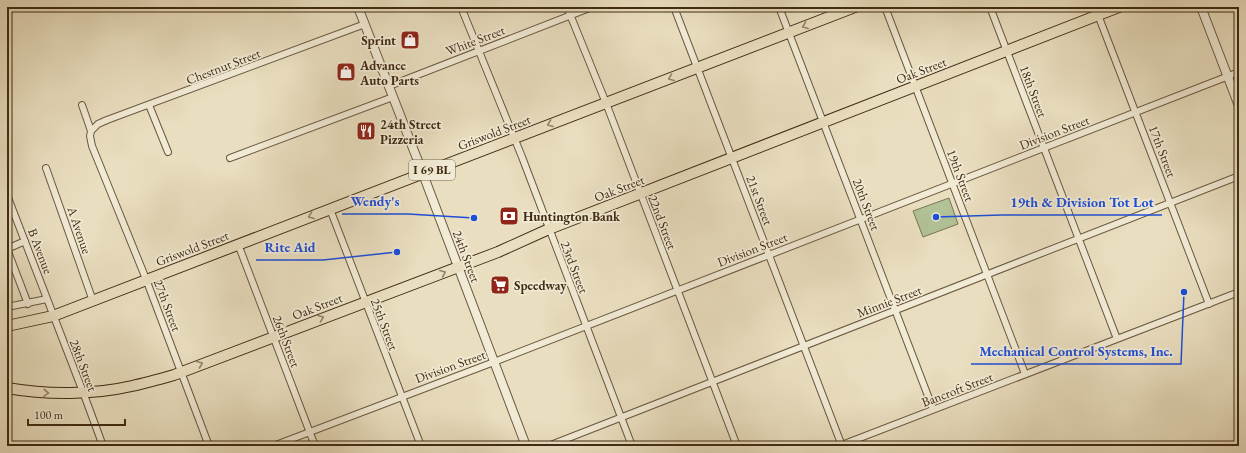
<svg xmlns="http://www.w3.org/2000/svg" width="1246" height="453" viewBox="0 0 1246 453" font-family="'EB Garamond',serif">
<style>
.green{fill:#b1c296;stroke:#787655}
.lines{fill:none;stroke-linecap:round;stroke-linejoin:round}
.minor-casing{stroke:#6a583f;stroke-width:8}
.tertiary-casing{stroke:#6a583f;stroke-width:10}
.primary-casing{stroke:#402b14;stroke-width:12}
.minor{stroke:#f1ead5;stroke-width:6}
.tertiary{stroke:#f1ead5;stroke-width:8}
.primary{stroke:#e9debf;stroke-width:10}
.oneway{stroke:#94846a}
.labels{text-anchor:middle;stroke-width:3.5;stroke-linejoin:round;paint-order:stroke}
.shield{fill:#f1ead5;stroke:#75644e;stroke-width:1}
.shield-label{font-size:12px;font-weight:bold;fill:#402b14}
.poi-label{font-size:13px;font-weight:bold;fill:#402b14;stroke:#f1ead5;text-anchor:start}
.street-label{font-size:13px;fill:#402b14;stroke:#f1ead5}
.leader{fill:none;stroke:#1d4ed8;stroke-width:1.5}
.callout-dot{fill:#1d4ed8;stroke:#f1ead5;stroke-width:1.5}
.callout-label{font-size:14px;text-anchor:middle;font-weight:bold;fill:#1d4ed8;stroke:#f1ead5;stroke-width:3.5;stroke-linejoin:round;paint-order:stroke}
</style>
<rect width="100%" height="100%" fill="#e9debf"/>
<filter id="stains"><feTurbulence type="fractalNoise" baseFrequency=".005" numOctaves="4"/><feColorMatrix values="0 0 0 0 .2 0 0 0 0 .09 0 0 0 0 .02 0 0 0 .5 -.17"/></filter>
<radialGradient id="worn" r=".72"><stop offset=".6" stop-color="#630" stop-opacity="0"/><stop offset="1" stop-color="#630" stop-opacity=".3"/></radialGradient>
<path class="green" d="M949 198 958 224 923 237 913 211Z"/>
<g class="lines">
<g class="minor-casing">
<path id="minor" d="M461 7 522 157 632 446
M567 7 606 103 737 446
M674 7 842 446
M779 7 933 409
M885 7 1025 374
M990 7 1117 339
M1095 7 1209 304
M389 86 592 7
M82 105 91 131 90 136 92 146 146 279 209 446
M149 105 168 152
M91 131 98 124 107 120 365 24
M230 158 393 97
M46 168 93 301
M7 195 83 392 103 446
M330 209 421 446
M238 244 315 446
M7 249 28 304
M7 249 25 241
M7 307 47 299
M273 446 494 362 1239 72
M548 446 1239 176
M839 446 1239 292"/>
</g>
<g class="tertiary-casing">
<path id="tertiary" d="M358 7 423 174 526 446
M1201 7 1239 106"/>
</g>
<g class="primary-casing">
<path id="primary" d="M7 326 53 316 855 7
M7 388C47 395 93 395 132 386 146 383 160 379 174 375L498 252 549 229 1119 7"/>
</g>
<use href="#minor" class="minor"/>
<use href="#tertiary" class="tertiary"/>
<use href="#primary" class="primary"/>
</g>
<defs><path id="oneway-chevron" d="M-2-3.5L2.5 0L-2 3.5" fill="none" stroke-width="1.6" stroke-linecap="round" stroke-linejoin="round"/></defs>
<g class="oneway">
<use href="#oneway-chevron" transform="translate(805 26) rotate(159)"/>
<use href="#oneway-chevron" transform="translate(671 78) rotate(159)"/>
<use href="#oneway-chevron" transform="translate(550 124) rotate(159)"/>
<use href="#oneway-chevron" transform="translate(311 216) rotate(159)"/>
<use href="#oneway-chevron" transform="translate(443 273) rotate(-23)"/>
<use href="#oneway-chevron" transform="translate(321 318) rotate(-21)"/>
<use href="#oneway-chevron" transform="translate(200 364) rotate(-21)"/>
<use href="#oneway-chevron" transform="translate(46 393) rotate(3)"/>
</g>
<defs>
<g id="shop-square" transform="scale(1)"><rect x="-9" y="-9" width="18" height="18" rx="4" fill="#8f2418" stroke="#f1ead5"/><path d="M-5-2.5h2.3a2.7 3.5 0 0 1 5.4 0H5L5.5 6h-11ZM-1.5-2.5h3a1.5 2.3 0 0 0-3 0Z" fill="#fff"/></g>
<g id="restaurant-square" transform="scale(1)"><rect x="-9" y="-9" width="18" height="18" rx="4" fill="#8f2418" stroke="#f1ead5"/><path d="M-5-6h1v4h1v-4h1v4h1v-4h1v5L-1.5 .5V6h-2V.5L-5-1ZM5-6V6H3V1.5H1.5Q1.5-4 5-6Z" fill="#fff"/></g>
<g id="bank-square" transform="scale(1)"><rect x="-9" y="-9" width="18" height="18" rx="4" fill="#8f2418" stroke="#f1ead5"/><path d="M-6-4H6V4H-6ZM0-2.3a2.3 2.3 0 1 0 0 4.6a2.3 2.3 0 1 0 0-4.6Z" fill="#fff"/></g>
<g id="supermarket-square" transform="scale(1)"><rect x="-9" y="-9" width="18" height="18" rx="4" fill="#8f2418" stroke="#f1ead5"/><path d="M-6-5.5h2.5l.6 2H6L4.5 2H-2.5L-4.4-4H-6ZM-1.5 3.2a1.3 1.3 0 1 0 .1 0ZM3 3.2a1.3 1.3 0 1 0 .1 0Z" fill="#fff"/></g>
</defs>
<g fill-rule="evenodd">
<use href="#shop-square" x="410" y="40"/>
<use href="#shop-square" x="346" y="72"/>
<use href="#restaurant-square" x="366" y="131"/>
<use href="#bank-square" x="509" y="216"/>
<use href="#supermarket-square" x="500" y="285"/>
</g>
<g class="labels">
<rect class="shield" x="409" y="160" width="46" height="20" rx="3"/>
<g class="shield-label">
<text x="432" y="174">I 69 BL</text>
</g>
<g class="poi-label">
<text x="396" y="45" text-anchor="end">Sprint</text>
<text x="360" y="70">Advance<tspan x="360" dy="15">Auto Parts</tspan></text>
<text x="380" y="129">24th Street<tspan x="380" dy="15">Pizzeria</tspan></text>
<text x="523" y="221">Huntington Bank</text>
<text x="514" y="290">Speedway</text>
</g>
<g class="street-label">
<text transform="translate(475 40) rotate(-21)" y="5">White Street</text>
<text transform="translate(223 66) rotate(-21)" y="5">Chestnut Street</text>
<text transform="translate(921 70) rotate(-21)" y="5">Oak Street</text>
<text transform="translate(1034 91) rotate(69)" y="5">18th Street</text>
<text transform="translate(494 132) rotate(-21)" y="5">Griswold Street</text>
<text transform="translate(1054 132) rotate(-21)" y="5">Division Street</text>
<text transform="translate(1163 151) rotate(69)" y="5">17th Street</text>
<text transform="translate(961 175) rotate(69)" y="5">19th Street</text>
<text transform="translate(619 188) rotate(-21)" y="5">Oak Street</text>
<text transform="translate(760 200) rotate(69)" y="5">21st Street</text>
<text transform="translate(867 204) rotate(69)" y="5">20th Street</text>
<text transform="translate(663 222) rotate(69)" y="5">22nd Street</text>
<text transform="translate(80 230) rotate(71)" y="5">A Avenue</text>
<text transform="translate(192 248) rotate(-21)" y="5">Griswold Street</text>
<text transform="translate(752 249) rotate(-21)" y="5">Division Street</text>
<text transform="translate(41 251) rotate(69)" y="5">B Avenue</text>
<text transform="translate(467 256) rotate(69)" y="5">24th Street</text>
<text transform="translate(575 267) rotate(69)" y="5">23rd Street</text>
<text transform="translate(889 301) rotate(-21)" y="5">Minnie Street</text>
<text transform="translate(168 305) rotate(69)" y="5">27th Street</text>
<text transform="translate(317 306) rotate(-21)" y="5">Oak Street</text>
<text transform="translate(385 324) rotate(69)" y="5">25th Street</text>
<text transform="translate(287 341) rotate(69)" y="5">26th Street</text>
<text transform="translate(84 365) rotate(69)" y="5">28th Street</text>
<text transform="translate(450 366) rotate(-20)" y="5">Division Street</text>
<text transform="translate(957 389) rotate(-21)" y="5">Bancroft Street</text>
</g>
</g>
<path class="leader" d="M474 218L408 214H342M936 217L1002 215H1162M397 252L323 260H256M1184 292L1181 364H971"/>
<g class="callout-dot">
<circle cx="474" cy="218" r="4"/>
<circle cx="936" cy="217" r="4"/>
<circle cx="397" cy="252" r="4"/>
<circle cx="1184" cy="292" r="4"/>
</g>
<g class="callout-label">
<text x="375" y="206">Wendy's</text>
<text x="1082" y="207">19th &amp; Division Tot Lot</text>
<text x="290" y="252">Rite Aid</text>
<text x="1076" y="356">Mechanical Control Systems, Inc.</text>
</g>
<rect width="1246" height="453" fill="none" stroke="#e9debf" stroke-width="24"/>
<rect x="8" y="8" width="1230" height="437" fill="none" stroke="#402b14" stroke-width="2"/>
<rect x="12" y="12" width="1222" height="429" fill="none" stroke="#402b14"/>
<path d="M28 419v6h97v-6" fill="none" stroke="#402b14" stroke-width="2"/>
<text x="34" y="419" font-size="12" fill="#402b14" stroke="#f1ead5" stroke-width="3" paint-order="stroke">100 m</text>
<rect width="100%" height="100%" filter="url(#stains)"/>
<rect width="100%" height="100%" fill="url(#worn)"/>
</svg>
